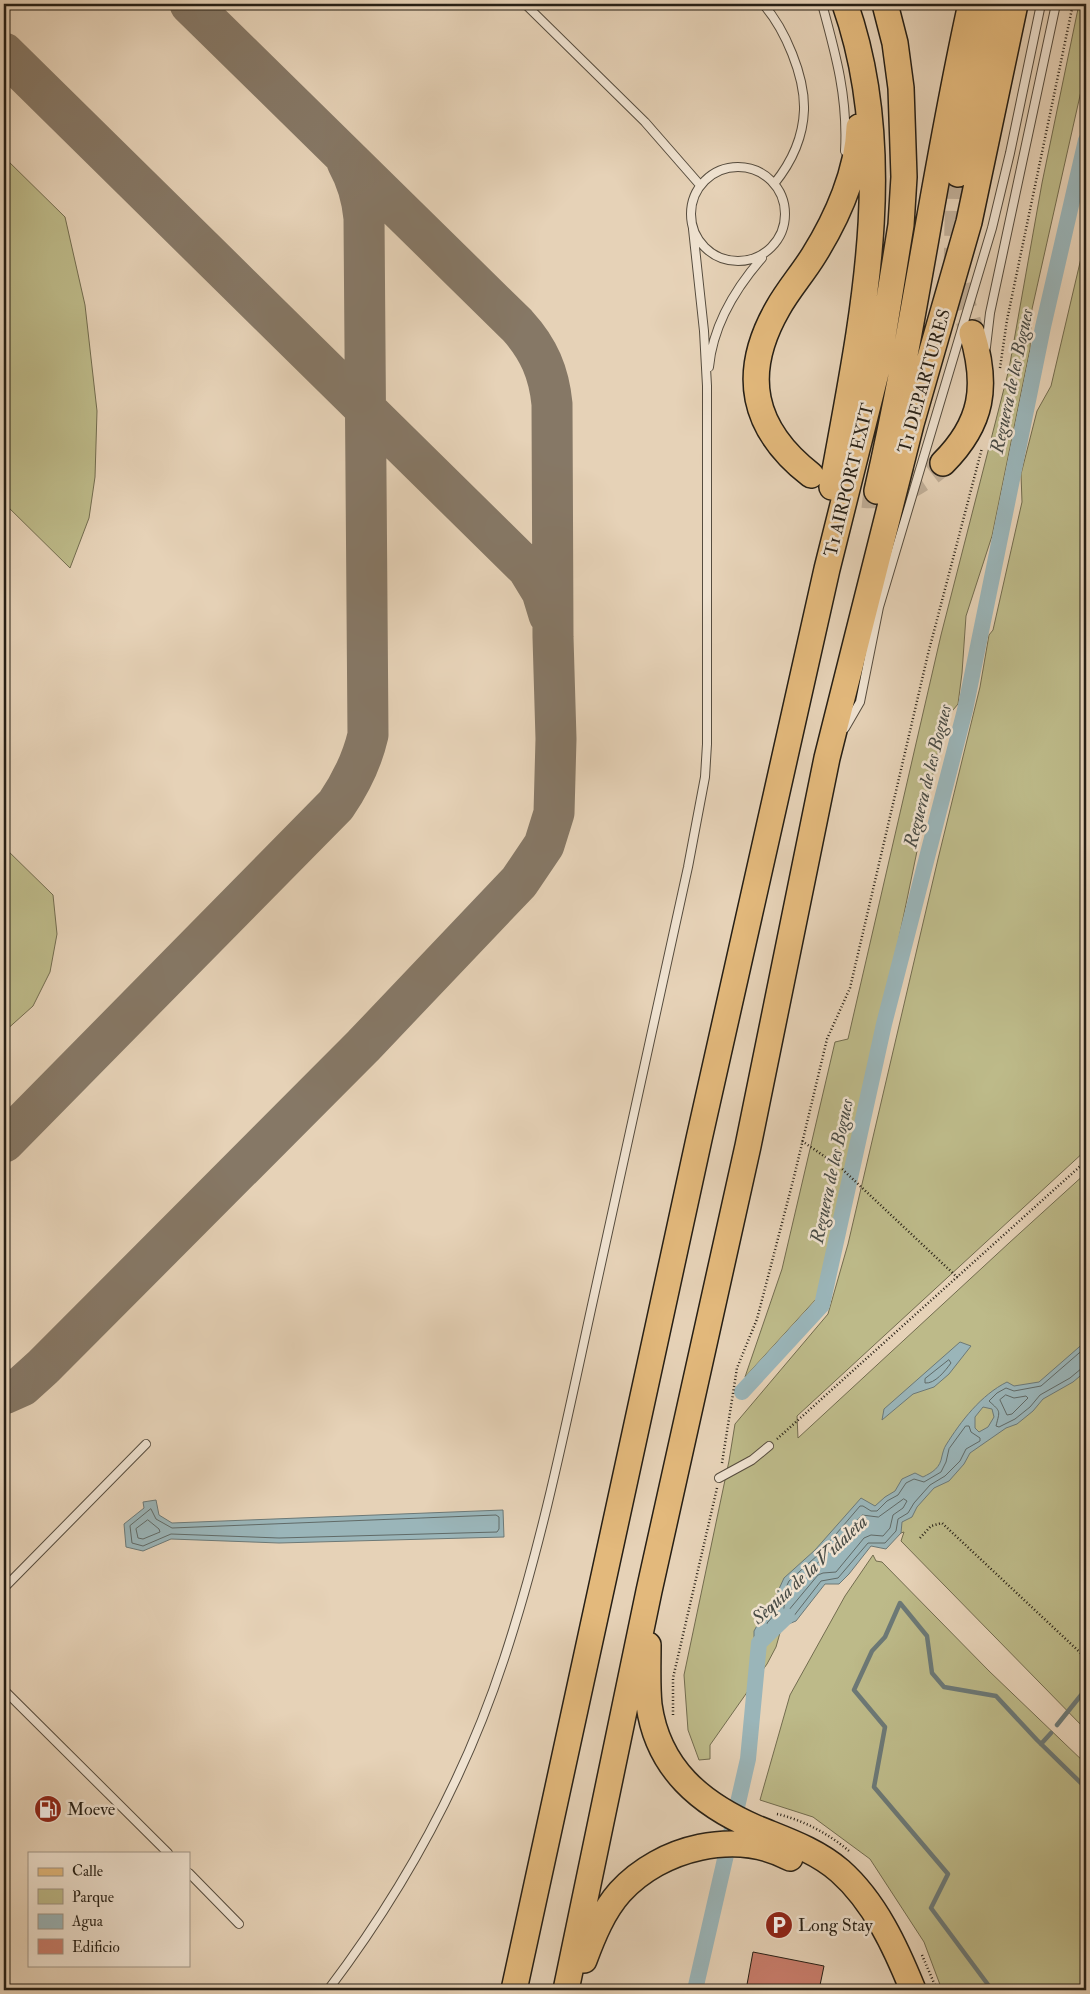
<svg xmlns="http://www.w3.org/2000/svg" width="1090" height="1994" viewBox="0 0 1090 1994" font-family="'IM FELL Double Pica',serif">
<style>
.green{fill:#bdba89;stroke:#726c4f}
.water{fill:#9ab5b9;stroke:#6c7977;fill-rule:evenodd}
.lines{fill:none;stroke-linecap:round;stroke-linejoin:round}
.shore{stroke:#606a67;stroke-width:1}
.stream{stroke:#6c7977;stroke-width:4.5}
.canal{stroke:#9ab5b9;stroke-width:16}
.taxiway{stroke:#867866;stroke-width:41}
.building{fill:#c97e6d;stroke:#261f15}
.primary-tunnel{stroke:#c0ae97;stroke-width:25;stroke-dasharray:25 12;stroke-linecap:butt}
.service-casing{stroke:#564c3e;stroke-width:10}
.primary-casing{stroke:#261f15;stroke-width:28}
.path{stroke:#261f15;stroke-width:2.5;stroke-dasharray:1 2.5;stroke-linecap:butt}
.service{stroke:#efe2d0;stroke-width:8}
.primary{stroke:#e3b97c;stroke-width:25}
.labels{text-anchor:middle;stroke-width:5;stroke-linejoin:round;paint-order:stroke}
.street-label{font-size:18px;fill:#261f15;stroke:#efe2d0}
.poi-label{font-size:18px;fill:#261f15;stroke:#efe2d0;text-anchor:start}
.water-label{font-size:19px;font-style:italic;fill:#494c46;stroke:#efe2d0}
</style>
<rect width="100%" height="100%" fill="#e6d2b7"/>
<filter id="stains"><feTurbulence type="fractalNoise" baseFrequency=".004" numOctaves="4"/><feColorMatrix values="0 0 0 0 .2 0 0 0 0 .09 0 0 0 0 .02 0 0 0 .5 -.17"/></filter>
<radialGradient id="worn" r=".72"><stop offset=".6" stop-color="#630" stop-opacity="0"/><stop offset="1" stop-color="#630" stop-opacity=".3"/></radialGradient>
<path class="green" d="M1079 4H1086V69L1032 309 1030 349 992 536 966 616 962 673 958 704 944 721 894 962 817 1298 745 1377 782 1269 835 1042 848 1039 941 635 1009 369 1042 183Z
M4 157 65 217 85 305 97 411 95 477 89 518 70 568 4 503Z
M1086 237V1150L797 1416 798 1438 1009 1243 1086 1173V1730L901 1541 904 1532 901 1533 864 1515 796 1576 776 1647 767 1664 710 1745V1759L699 1760 688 1730 684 1675 729 1461 735 1424 828 1314 848 1244 938 859 980 687 989 635 993 630 1022 502 1021 474 1037 411 1051 386Z
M4 847 53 895 57 934 50 972 33 1006 4 1032Z
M873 1555 876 1561 882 1562 989 1671 1086 1764V1990H942L924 1942 870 1859 813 1817 760 1800 790 1695 845 1596Z"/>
<path class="water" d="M1086 1341V1371L1073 1382 1043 1399 1033 1411 1017 1424 1006 1428 970 1453 964 1464 949 1481 934 1488 917 1507 912 1517 902 1522 901 1533 886 1549 871 1546 849 1574 839 1584H825L796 1621 786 1625 779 1631H773L754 1640V1631L759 1622 772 1611 773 1602 784 1578 815 1550 861 1498 875 1506 885 1497 895 1491 902 1479 915 1473 923 1477C933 1472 940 1468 942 1456 943 1452 944 1448 946 1445 961 1421 981 1395 1007 1382L1014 1386 1039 1382ZM983 1407 992 1409 994 1417 988 1427 979 1432 975 1428V1417Z
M960 1342 971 1346 949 1374 934 1387 913 1394 882 1420 884 1409Z
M156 1500 159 1515 172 1523 503 1510 504 1537 279 1543 171 1539 143 1551 126 1547 124 1524 144 1508 143 1502Z"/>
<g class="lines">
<path class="shore" d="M1086 1347 1041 1386 1014 1391 1006 1388 997 1393 989 1401C1001 1412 1000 1410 996 1426L999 1427 1015 1419 1030 1407 1040 1395 1070 1378 1082 1368 1086 1367
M949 1360 951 1363C945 1371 935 1384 925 1383V1379Z
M1006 1395 1014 1398 1026 1396 1028 1398 1012 1414 1007 1415 1000 1400Z
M966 1426H969L971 1432 980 1438V1441L966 1449 960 1461 945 1476 930 1485 914 1503 908 1513 898 1519 896 1531 885 1543H868L838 1578 821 1581 793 1617 783 1620 777 1626H768L767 1623 776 1613 778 1604 789 1581 819 1554 860 1506H863L871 1511H877L887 1501 898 1495 906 1483 914 1479 924 1482 941 1472 946 1462 949 1449Z
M904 1499 907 1501 903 1508 893 1515 890 1528 883 1536 871 1535 864 1538 836 1572 823 1573 818 1575 788 1611 784 1612V1606L794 1584 823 1558 862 1515 878 1517Z
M151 1509 156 1519 172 1528 496 1515 499 1517V1529L497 1532 279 1538 171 1534 143 1546 132 1543 130 1526Z
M148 1520 159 1529 160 1532 143 1539 138 1538 136 1529Z"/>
<path class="stream" d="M1057 1725 1086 1689
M1041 1744 1051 1733
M992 1990 931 1908 948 1874 874 1787 885 1727 854 1690 872 1651 885 1637 900 1603 927 1636 932 1673 944 1687 996 1696 1037 1740 1086 1788"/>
<path class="canal" d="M742 1392 822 1305 884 1024 965 710 1043 327 1086 140
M695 1990 748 1759 759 1643 787 1616"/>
<path class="taxiway" d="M4 53 528 569 542 592 549 615
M4 1142 336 805C351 783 362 761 368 735L364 218C362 197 357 180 347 162
M4 1394 22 1386 43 1367 363 1046 519 882 544 845 554 813 556 739 553 637 552 404C549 373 539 349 517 325L190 4"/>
</g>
<path class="building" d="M753 1952 824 1966 819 1990H746Z"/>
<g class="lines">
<path class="primary-tunnel" d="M958 174 956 273 960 293 972 333
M827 486C876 505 904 496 943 463"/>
<g class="service-casing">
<path id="service" d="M525 4 645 122 700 185
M763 4C785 29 805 76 804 110 803 138 791 163 774 184
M822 4C836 55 848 98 845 151
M691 214a47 47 0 1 1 94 0a47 47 0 1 1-94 0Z
M986 347 990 313 1056 4
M709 367C713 325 735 289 762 258
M845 728 860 702 879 607 992 228 1010 153 1041 4
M719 1478 752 1460 769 1446
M4 1588 146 1444
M4 1690 168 1853
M189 1873 239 1924
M328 1990C403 1891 465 1778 504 1659 542 1544 566 1424 592 1305 624 1159 656 1013 688 867L705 777 707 744V386L704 331 693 229"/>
</g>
<g class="primary-casing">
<path id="primary" d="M958 174 970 108 994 4
M943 463C983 423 988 386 972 333
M811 475C752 429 740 374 778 308 788 290 803 273 814 255 837 218 858 171 859 127
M832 487C860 330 900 160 845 4
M877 491C914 330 935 165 971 4
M648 1645C648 1665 647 1686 649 1705 658 1769 701 1804 756 1828 785 1840 816 1850 840 1871 875 1902 896 1948 913 1990
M584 1960C593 1936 603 1911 620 1892 661 1847 736 1829 790 1858
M514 1990 699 1139 827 569 879 361 901 225 904 177 901 88 895 43 885 4
M566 1990 649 1591 748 1146 827 758 911 424 969 222 1015 4"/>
</g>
<path class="path" d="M1000 368 1007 320 1073 4
M802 1141 840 1167 958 1278
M777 1439 1086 1161
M722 1463 737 1368 757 1319 794 1177 827 1039 850 988 928 654 982 448
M920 1538 931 1526 942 1523 1086 1658
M673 1715V1678L717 1488
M777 1814C803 1820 829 1834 849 1851
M922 1955 937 1990"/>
<use href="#service" class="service"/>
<use href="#primary" class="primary"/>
</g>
<defs>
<g id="fuel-disc" transform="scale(1.4375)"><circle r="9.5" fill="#8f2418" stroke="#efe2d0"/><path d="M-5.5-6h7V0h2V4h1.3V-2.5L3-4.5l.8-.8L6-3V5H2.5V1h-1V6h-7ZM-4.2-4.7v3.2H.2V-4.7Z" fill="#fff"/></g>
<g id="parking-disc" transform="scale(1.4375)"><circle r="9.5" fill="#8f2418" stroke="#efe2d0"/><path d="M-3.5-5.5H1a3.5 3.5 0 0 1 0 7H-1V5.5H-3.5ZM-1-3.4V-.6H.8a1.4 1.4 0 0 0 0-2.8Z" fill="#fff"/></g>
</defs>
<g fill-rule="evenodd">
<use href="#fuel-disc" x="48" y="1809"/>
<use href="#parking-disc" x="779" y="1925"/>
</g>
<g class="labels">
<g class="street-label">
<text transform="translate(924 381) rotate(-74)" y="6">T1 DEPARTURES</text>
<text transform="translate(849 480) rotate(-76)" y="6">T1 AIRPORT EXIT</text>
</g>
<g class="poi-label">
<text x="67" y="1815">Moeve</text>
<text x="798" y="1931">Long Stay</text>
</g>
<g class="water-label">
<text transform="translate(1011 381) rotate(-78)" y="7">Reguera de les Bogues</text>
<text transform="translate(927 776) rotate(-76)" y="7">Reguera de les Bogues</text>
<text transform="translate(831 1171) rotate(-78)" y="7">Reguera de les Bogues</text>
<text transform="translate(809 1569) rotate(-43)" y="7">Sèquia de la Vidaleta</text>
</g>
</g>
<rect width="1090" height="1994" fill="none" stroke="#e6d2b7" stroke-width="20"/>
<rect x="5" y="5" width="1080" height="1984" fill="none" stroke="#261f15" stroke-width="2.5"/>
<rect x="10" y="10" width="1070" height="1974" fill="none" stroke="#261f15"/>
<rect x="28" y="1852" width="162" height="115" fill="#efe2d0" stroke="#9f9485"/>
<rect x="38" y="1868" width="25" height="8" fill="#e3b97c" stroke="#9f9485"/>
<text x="72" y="1876" font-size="15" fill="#261f15">Calle</text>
<rect x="38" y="1889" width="25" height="15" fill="#bdba89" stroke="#9f9485"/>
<text x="72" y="1902" font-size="15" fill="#261f15">Parque</text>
<rect x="38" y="1914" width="25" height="15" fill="#9ab5b9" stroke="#9f9485"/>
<text x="72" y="1926" font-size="15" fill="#261f15">Agua</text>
<rect x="38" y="1939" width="25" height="15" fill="#c97e6d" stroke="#9f9485"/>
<text x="72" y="1952" font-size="15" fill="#261f15">Edificio</text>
<rect width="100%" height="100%" filter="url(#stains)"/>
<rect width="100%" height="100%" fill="url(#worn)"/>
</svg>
